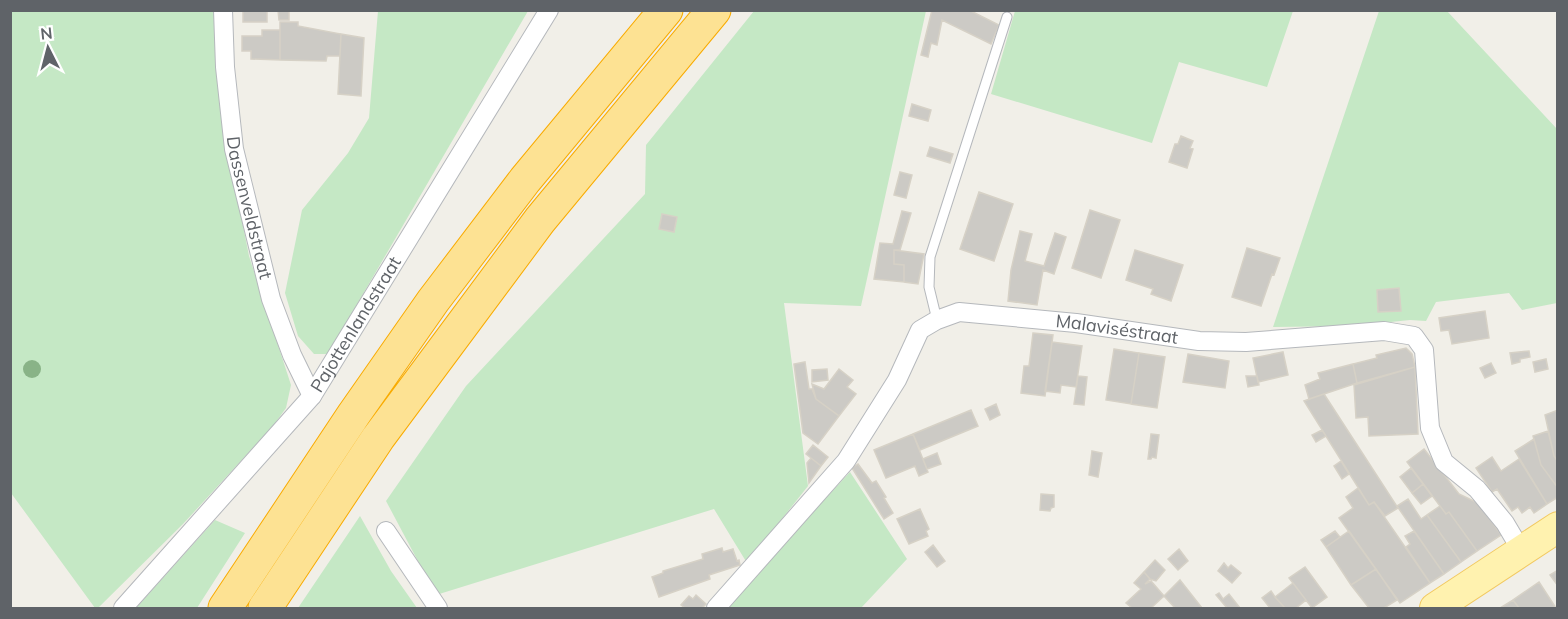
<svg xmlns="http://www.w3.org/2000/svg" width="1568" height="619" viewBox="0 0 1568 619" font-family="Mulish,sans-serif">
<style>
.green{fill:#c5e8c5}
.building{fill:#cccac5;stroke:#d6d1c6;stroke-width:1.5}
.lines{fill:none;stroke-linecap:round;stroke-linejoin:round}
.service-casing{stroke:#b5b8bc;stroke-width:11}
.minor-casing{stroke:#b5b8bc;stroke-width:20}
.primary-casing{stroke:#f2c960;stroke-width:32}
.motorway-casing{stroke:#f9ab00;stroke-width:35}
.service{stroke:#fff;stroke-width:9}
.minor{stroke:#fff;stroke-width:18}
.primary{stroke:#fff2af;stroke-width:30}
.motorway{stroke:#fde293;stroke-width:33}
.tree{fill:#89b387}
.labels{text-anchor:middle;stroke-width:6;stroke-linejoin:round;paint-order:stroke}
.street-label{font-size:18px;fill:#5f6368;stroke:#fff}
</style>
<rect width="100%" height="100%" fill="#f1efe8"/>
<path class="green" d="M10 11H216L231 165 249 256 291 385 286 408 273 426 183 524 98 608H95L11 493Z
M378 11H528L328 354H314L298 336 285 293 302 210 348 153 369 118Z
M754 11H926L861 306 784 303 808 486 747 563 714 509 436 595 386 501 466 386 645 194 646 145Z
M1015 11V10L1293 11 1267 87 1179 62 1152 143 991 94Z
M1379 11H1447L1557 129V303L1522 310 1509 293 1436 302 1426 321 1410 320 1352 326 1273 327Z
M850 472 907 559 861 608H724Z
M360 516 391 571 417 608H298Z
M215 520 245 533 197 608H136Z"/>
<path class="building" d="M243 10H267V22H243Z
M278 10H289V20H279Z
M932 10H969L999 25 991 44 942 20 937 45 931 43 928 57 921 55Z
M280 22H298V26L341 34 340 56H327L326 61 280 60Z
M262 30H280V60L251 59V51H242V36H262Z
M341 34 364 38 361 96 338 94Z
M912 104 931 110 928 121 909 116Z
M1181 136 1193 141 1190 148 1193 149 1187 168 1169 162 1175 144H1178Z
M930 147 953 154 950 163 927 156Z
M900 172 912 175 906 198 894 195Z
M979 192 1013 204 994 261 960 249Z
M1090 210 1120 220 1101 278 1072 268Z
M902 211 911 213 900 250H894V264L904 265V282L874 279 880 243 893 244Z
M662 214 677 217 674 232 659 229Z
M1020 231 1032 234 1025 261 1044 266 1055 233 1066 237 1054 274 1043 270 1037 305 1008 301 1011 270Z
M1247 248 1280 258 1274 275 1272 274 1261 306 1232 297Z
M894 250 924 254 918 284 904 282V265L894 264Z
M1135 250 1183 265 1171 301 1151 294 1153 289 1126 280Z
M1399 288 1401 311 1378 312 1377 290Z
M1485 311 1489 338 1452 344 1449 330 1441 331 1439 318Z
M1033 333 1053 335 1045 396 1021 393 1024 366H1029Z
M1052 342 1082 346 1076 387 1061 385 1060 393 1045 391Z
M1406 348 1412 354 1415 367 1357 383 1353 364 1377 358 1376 355Z
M1114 349 1139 353 1131 404 1106 400Z
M1529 351 1530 357 1520 359V362L1512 364 1510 353Z
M1283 352 1288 375 1258 382 1253 358Z
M1139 353 1165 357 1157 408 1131 404Z
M1188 354 1229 361 1225 388 1183 382Z
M1546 359 1548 369 1535 372 1533 362Z
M805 362 809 389H812L816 399 839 416 818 444 803 433 794 364Z
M1491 363 1496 373 1485 378 1480 368Z
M1353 364 1357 383 1309 399 1305 385 1320 379 1318 373Z
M1415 367 1418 434 1369 436 1368 417 1356 418 1354 385Z
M827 369 828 380 812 382V370Z
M839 369 853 380 847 387 856 394 839 416 816 399 812 384 824 389Z
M1078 376 1087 377 1084 405 1074 404Z
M1246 376H1257L1259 385 1248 387Z
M1324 394 1398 508 1385 516 1374 502 1369 505 1304 401Z
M996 404 1000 415 990 420 985 409Z
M971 410 978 426 920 450 913 434Z
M1558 410V462L1554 456 1545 415Z
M1322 430 1326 436 1316 442 1312 435Z
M1548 431 1554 456 1558 462V488L1541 465 1533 436Z
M913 434 928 472 919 476 915 466 886 478 874 450Z
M1151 434 1159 435 1156 458 1152 457 1151 459H1148Z
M1534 439 1541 465 1558 488V497L1547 504 1515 451Z
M813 445 828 457 821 466 806 454Z
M1424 449 1459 494 1480 504 1501 535 1477 551 1449 512 1446 514 1407 462Z
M1092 451 1102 453 1098 477 1089 475Z
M937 453 941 464 927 469 923 459Z
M1492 457 1501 471 1519 459 1547 504 1534 513 1530 507 1522 513 1518 507 1512 511 1497 489 1492 492 1476 468Z
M811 458 821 466 809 483 807 463Z
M1341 461 1349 474 1342 479 1334 466Z
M858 464 872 483 876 481 886 497 884 498 893 513 884 519 852 468Z
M1411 468 1423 484 1412 493 1400 477Z
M1423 484 1432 496 1421 504 1412 493Z
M1358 488 1369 505 1374 502 1430 583 1400 603 1339 518 1353 508 1346 497Z
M1041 494 1054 495V507L1051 508 1050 511 1040 510Z
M1408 499 1421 519 1427 515 1461 562 1444 574 1397 506Z
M1440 506 1446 514 1449 512 1477 551 1461 562 1427 515Z
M920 509 929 529 926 531 928 536 909 544 897 519Z
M1335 531 1340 537 1326 547 1321 540Z
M1349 531 1376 569 1351 585 1326 547Z
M1414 531 1444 574 1430 583 1406 547 1410 544 1405 536Z
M933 545 945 561 937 567 925 552Z
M722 548 723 552 733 549 737 561 739 560 740 565 709 575 710 579 659 597 652 577 663 573V571L703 559 702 554Z
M1179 549 1188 561 1178 570 1168 559Z
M1155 560 1165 570 1156 581 1150 579 1144 572Z
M1224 563 1228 568 1231 565 1241 573 1232 583 1218 571Z
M1305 567 1327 597 1312 608 1289 578Z
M1376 569 1397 600 1384 608H1369L1351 585Z
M1558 570V586L1550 575Z
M1144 572 1150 579 1145 584 1151 581 1164 596 1151 608H1132L1126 603 1141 589 1134 583Z
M1180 580 1202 608H1175L1164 596Z
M1539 582 1556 608H1519L1513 600Z
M1293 583 1306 600 1296 608H1285L1275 597Z
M1271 591 1275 597 1285 608H1270L1262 598Z
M1219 593 1223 599 1229 594 1240 608H1227L1216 595Z
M696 595 706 604 702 608H685L681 605 689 596 693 599Z
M1513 600 1519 608H1500Z"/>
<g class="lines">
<g class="service-casing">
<path id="service" d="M937 320 929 287 930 257 1007 17"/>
</g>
<g class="minor-casing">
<g id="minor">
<path id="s1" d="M223 10 225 67 234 149 271 299 292 355 312 396"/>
<path d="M386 531 438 608"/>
<path id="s2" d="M123 608 312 396 549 10"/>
<path id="s3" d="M716 608 846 461 897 380 920 330 937 320 959 312 1076 323 1199 341 1246 342 1384 331 1414 336 1424 350 1430 428 1444 462 1477 489 1505 523 1521 550"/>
</g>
</g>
<g class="primary-casing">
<path id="primary" d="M1435 608 1558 527"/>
</g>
<g class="motorway-casing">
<path id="motorway" d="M225 608 354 414 433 301 525 180 666 10
M265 608 378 438 540 220 714 10"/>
</g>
<use href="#service" class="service"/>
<use href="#minor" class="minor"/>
<use href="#primary" class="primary"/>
<use href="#motorway" class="motorway"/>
</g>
<circle class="tree" cx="32" cy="369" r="9"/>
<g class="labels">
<g class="street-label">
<text dy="6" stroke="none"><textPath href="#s1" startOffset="200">Dassenveldstraat</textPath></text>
<text dy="6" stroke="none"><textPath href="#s2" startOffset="368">Pajottenlandstraat</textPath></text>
<text dy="6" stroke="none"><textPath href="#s3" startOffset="549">Malaviséstraat</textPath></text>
</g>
</g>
<rect width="1568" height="619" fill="none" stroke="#5f6368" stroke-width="24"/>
<g transform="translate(48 48) rotate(354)" stroke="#ffffff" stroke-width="4.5" paint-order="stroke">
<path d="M0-4.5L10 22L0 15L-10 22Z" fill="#5f6368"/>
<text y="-9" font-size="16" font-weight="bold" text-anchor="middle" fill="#5f6368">N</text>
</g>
</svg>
